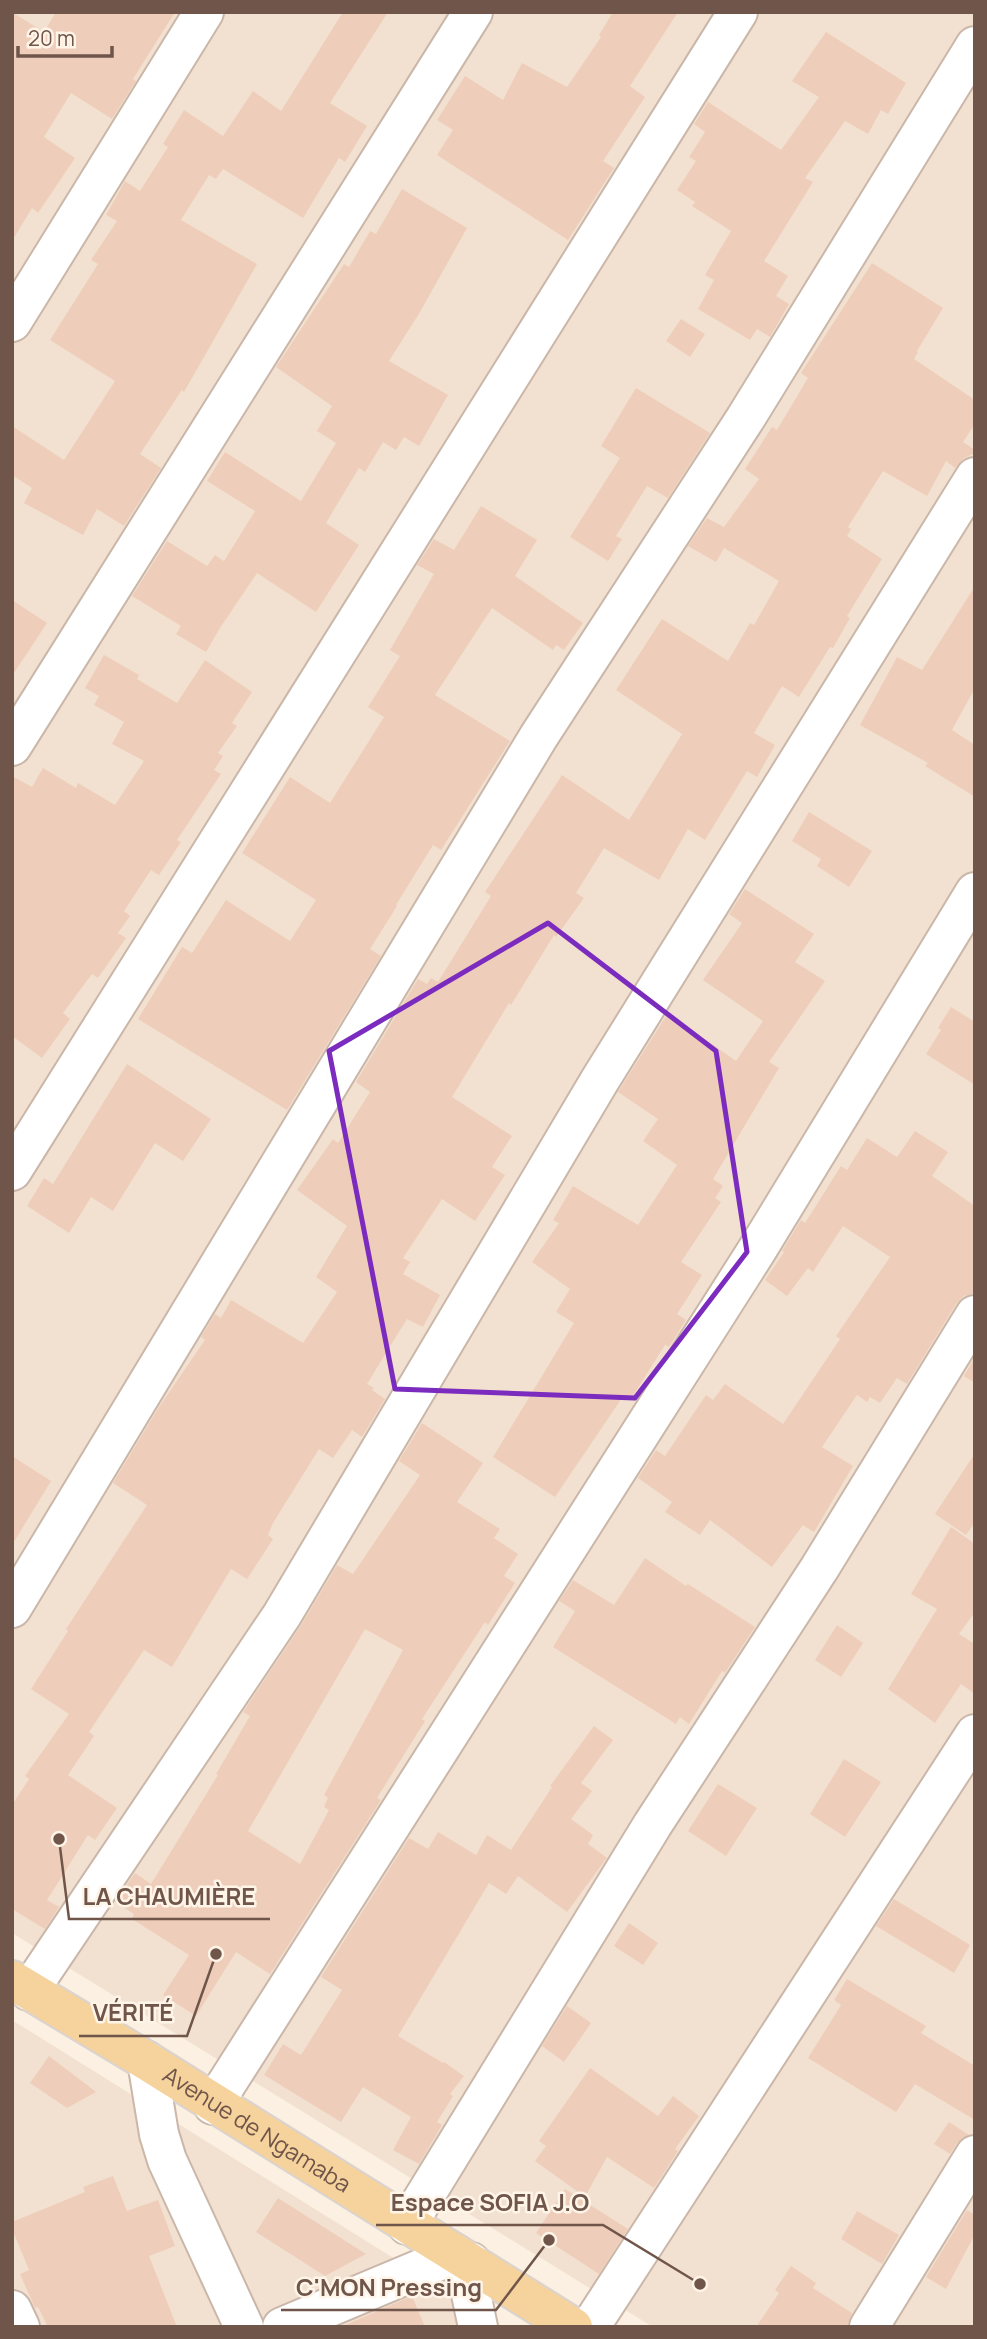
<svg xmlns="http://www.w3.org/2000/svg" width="987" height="2339" viewBox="0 0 987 2339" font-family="Manrope,sans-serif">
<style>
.residential{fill:#f2e1d0}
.building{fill:#eeceba;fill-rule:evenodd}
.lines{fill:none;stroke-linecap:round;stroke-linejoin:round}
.minor-casing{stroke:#cab7a9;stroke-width:42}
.major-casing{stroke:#dad3d0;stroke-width:42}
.minor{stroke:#fff;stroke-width:38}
.major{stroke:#f6d29c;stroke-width:38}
.marked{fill:none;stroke:#7b2cbf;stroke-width:5;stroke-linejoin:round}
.labels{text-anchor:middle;stroke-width:5;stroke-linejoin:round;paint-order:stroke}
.street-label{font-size:23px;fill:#70564a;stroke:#fef4e7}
.leader{fill:none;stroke:#70564a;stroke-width:2.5}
.callout-dot{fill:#70564a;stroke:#fef4e7;stroke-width:2.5}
.callout-label{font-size:24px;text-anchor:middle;font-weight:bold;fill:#70564a;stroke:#fef4e7;stroke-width:5;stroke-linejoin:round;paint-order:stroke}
</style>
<rect width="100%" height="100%" fill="#fbf0e1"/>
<path class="residential" d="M12 12H975V2327H653L12 1933Z
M12 2020 504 2327H12Z"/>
<path class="building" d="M12 12 44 32 56 12H175L133 79 136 81 112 119 71 93 44 137 75 158 38 213 32 208 12 241Z
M343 12H388L330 103 367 126 345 162 339 158 303 218 223 169 216 179 209 175 181 220 257 264 184 392 182 390 140 454 161 468 124 526 97 509 83 535 24 503 32 488 12 475V426L64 460 115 381 50 340 98 264 91 260 117 221 106 215 125 181 140 191 168 147 163 144 184 110 223 136 253 91 281 111Z
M613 12H678L630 86 645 97 603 161 614 168 568 240 437 155 453 130 437 120 465 76 503 100 522 63 567 87 601 37 599 35Z
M826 32 906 83 888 114 881 110 868 134 845 121 805 178 813 182 764 261 788 276 776 296 789 304 770 337 757 329 750 340 698 309 714 280 705 275 731 231 692 206 695 202 677 190 696 161 689 157 705 132 694 124 708 102 781 150 819 97 792 81Z
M402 189 467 228 420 312 389 361 448 395 419 446 404 437 396 450 383 442 365 472 359 468 326 523 359 545 316 612 257 573 220 628 206 652 176 634 181 626 132 596 167 541 207 566 215 555 224 561 255 511 207 481 225 452 301 501 336 443 317 431 332 406 276 367 344 264 349 267 370 231 376 234Z
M872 263 943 308 917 351 918 352 914 359 975 400V424L963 442 975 450V453L964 458 955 468 946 461 927 496 883 471 848 527 851 529 847 536 882 559 847 616 850 618 833 648 830 647 799 697 782 686 754 733 775 745 757 777 747 771 705 840 688 829 659 880 604 848 576 893 584 898 556 937 554 935 511 1005 509 1003 452 1097 512 1136 492 1167 505 1175 475 1221 442 1199 403 1258 410 1262 403 1274 440 1295 423 1327 407 1319 367 1384 374 1388 372 1390 385 1399 362 1437 352 1430 333 1458 319 1449 273 1523 268 1535 273 1539 247 1579 231 1569 172 1667 144 1650 89 1732 94 1736 68 1775 117 1808 95 1840 88 1835 47 1900 59 1907 45 1929 12 1909V1805L29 1779 25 1776 69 1714 31 1689 68 1631 66 1629 147 1505 113 1483 159 1407 205 1340 201 1337 215 1314 221 1318 231 1300 303 1343 337 1292 316 1277 347 1226 297 1190 333 1139 338 1143 370 1092 356 1082 418 979 427 984 431 978 438 982 491 896 485 892 562 775 629 820 682 734 616 690 662 619 728 661 750 623 754 625 779 581 724 548 716 562 688 546 707 518 724 527 759 479 745 469 772 427 777 430 808 378 801 373Z
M681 319 705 334 690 357 666 341Z
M636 388 710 433 668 498 647 486 616 536 622 539 608 561 570 537 620 458 601 446Z
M481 506 537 540 515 576 583 623 564 650 556 645 553 650 492 608 435 695 510 741 441 850 433 845 396 905 397 906 370 949 381 956 287 1110 138 1019 182 947 192 953 226 900 290 941 316 900 242 853 290 777 330 803 384 717 368 707 400 656 390 650 434 574 417 565 434 539 454 550Z
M975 586V688L952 730 975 745V797L925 766 928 763 860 725 897 657 922 670Z
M12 600 47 623 12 676Z
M104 655 139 675 137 679 177 703 205 660 252 692 232 723 237 726 218 753 223 756 214 770 221 774 177 840 181 842 159 875 151 870 124 911 130 916 118 933 126 938 98 978 92 974 63 1013 70 1019 42 1058 12 1036V776L32 787 43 768 76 788 78 783 115 805 144 761 112 744 124 722 94 705 99 696 85 688Z
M809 812 872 851 849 887 817 866 821 859 792 841Z
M745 889 814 934 795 962 825 981 769 1062 779 1068 713 1179 723 1186 715 1198 721 1202 681 1262 702 1275 677 1314 686 1320 669 1347 665 1345 631 1399 624 1395 555 1497 493 1457 574 1323 556 1312 570 1289 532 1262 559 1223 553 1220 573 1186 638 1225 677 1165 643 1141 658 1119 618 1092 668 1013 736 1061 763 1021 703 980 742 923 729 914Z
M951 1007 975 1022V1085L926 1054 941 1030 938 1028Z
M127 1064 211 1119 183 1161 155 1143 113 1211 91 1197 69 1233 27 1206 44 1178 53 1184Z
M915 1131 948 1152 932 1176 975 1206V1293L964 1296 956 1304 907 1384 897 1378 880 1403 870 1397 867 1402 857 1395 822 1447 853 1466 814 1532 803 1525 772 1567 710 1520 700 1535 665 1512 672 1502 638 1478 656 1450 665 1456 706 1395 713 1400 725 1384 783 1424 840 1339 836 1336 890 1257 843 1226 813 1272 808 1268 787 1296 765 1280 784 1252 782 1251 801 1220 805 1223 841 1166 847 1170 867 1138 897 1157Z
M975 1357V1383L964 1376Z
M422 1423 483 1463 457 1502 500 1529 494 1538 518 1554 504 1576 515 1583 488 1625 485 1622 422 1719 425 1721 377 1798 381 1800 270 1974 236 1952 196 2016 163 1995 189 1955 132 1919 134 1914 115 1902 135 1873 151 1884 218 1775 216 1774 250 1716 243 1712 300 1627 337 1565 353 1574 420 1475 399 1461ZM365 1629 403 1650 324 1795 328 1798 324 1807 329 1810 300 1864 248 1831Z
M975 1453V1522L966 1535 935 1514Z
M12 1456 51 1481 12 1545Z
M951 1527 975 1544V1612L959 1634 975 1644V1694L961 1684 935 1723 888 1689 937 1609 911 1594Z
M645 1558 686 1586 688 1584 755 1627 725 1673 722 1671 689 1724 680 1717 676 1724 553 1647 575 1611 559 1601 573 1580 614 1605Z
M837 1625 863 1643 841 1677 815 1660Z
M594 1726 613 1740 581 1783 592 1791 571 1819 593 1835 588 1844 607 1858 606 1859 567 1912 518 1876 506 1894 489 1883 398 2036 443 2063 444 2062 464 2076 450 2094 453 2096 437 2122 442 2125 419 2164 393 2150 411 2117 363 2087 341 2122 264 2075 283 2044 301 2055 342 1990 321 1977 409 1838 428 1849 438 1832 476 1855 487 1835 511 1850 552 1787 550 1786Z
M844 1759 881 1782 845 1837 810 1814Z
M718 1784 757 1808 726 1856 688 1831Z
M894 1899 970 1945 954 1973 876 1926Z
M629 1923 658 1943 643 1965 614 1946Z
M847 1979 926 2026 921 2033 975 2066V2120L915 2084 896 2112 808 2058 841 2005 834 2000Z
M567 2006 591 2023 564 2062 542 2046Z
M49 2056 96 2092 67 2108 30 2083Z
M590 2068 658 2116 673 2096 699 2116 675 2149 678 2151 654 2188 607 2157 585 2197 535 2161 546 2146 539 2141Z
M949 2122 969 2135 957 2143 950 2154 934 2144Z
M113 2176 127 2211 158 2200 175 2246 149 2256 177 2327H48L38 2307 35 2308 20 2274 29 2270 12 2229V2222L85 2192 83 2187Z
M565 2189 628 2229 599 2274 536 2233Z
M278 2198 366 2254 325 2276 256 2232Z
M967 2210 975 2215V2234L946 2289 926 2277Z
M857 2211 899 2235 882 2264 841 2239Z
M791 2266 816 2283 813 2288 852 2313 847 2327H756L779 2293 775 2290Z
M412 2296 425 2327H341L391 2305Z"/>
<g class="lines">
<g class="minor-casing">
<path id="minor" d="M12 322 204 12
M12 746 473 12
M12 1171 738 12
M12 1608 539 736 745 419 975 46
M29 1991 282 1615 600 1080 975 477
M147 2061 159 2134 167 2160 244 2327
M213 2105 757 1250 975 892
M407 2225 653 1824 819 1569 975 1315
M471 2262 468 2280 478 2327
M12 2310 20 2327
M282 2327 456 2254
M590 2327 975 1734
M869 2327 975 2155"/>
</g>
<g class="major-casing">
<g id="major">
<path id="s1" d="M12 1980 147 2061 573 2327"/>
</g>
</g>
<use href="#minor" class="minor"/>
<use href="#major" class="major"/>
</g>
<path class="marked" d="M548 923 716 1051 747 1252 635 1398 395 1389 329 1051Z"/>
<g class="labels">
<g class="street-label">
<text dy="8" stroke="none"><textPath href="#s1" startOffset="287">Avenue de Ngamaba</textPath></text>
</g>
</g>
<path class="leader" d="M59 1839L69 1919H270M216 1954L187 2036H79M700 2284L603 2225H376M549 2240L496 2310H281"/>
<g class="callout-dot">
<circle cx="59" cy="1839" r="7"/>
<circle cx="216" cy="1954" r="7"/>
<circle cx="700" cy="2284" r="7"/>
<circle cx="549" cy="2240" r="7"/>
</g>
<g class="callout-label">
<text x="169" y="1905">LA CHAUMIÈRE</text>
<text x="133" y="2021">VÉRITÉ</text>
<text x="490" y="2211">Espace SOFIA J.O</text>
<text x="389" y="2296">C'MON Pressing</text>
</g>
<rect width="987" height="2339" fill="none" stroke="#70564a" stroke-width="28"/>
<path d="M18 46v10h94v-10" fill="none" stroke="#70564a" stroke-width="3.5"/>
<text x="28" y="46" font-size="21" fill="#70564a" stroke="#fef4e7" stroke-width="5" paint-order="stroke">20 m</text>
</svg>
